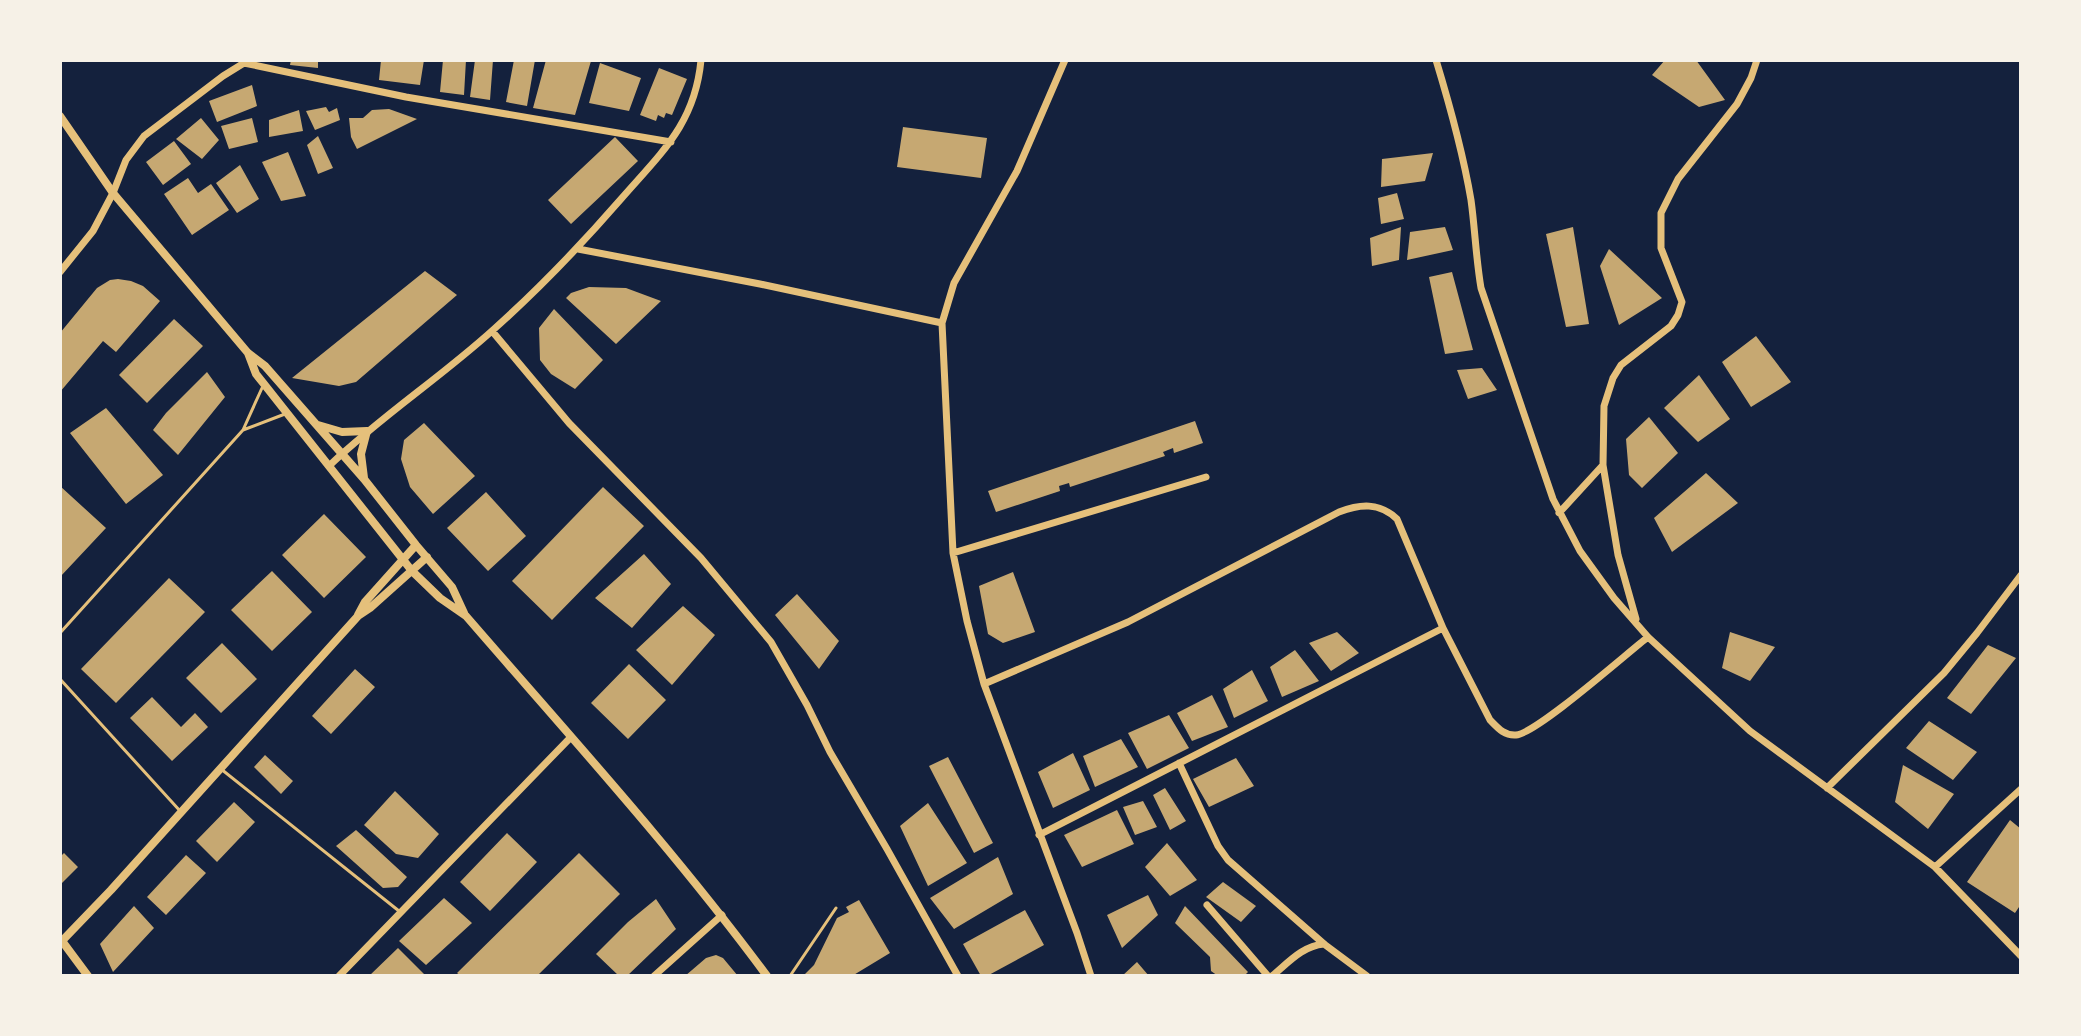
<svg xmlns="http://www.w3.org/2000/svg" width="2081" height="1036" viewBox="0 0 2081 1036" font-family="'PT Sans',sans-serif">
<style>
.building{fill:#c6a872}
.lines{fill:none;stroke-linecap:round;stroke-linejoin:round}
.service{stroke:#e5c07b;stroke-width:3}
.minor{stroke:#e5c07b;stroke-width:7}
.tertiary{stroke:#e5c07b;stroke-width:8}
</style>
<rect width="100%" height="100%" fill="#14213d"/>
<path class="building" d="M291 60H318V68L290 65Z
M381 60H424L420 85 379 80Z
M443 60H466L464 95 440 92Z
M475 60H493L490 100 470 97Z
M514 60H535L527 106 506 102Z
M546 60 591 61 575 115 533 108Z
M1665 60H1696L1725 100 1699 107 1652 75Z
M600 63 641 78 629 111 589 103Z
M659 68 687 79 672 115 666 113 664 118 658 115 656 121 640 115Z
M252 85 257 106 217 122 209 101Z
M326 107 329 112 337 108 340 120 315 130 306 111Z
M389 109 417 119 357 149 351 137 349 118H363L372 110Z
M299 110 303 131 269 137V120Z
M201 118 219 140 202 159 176 139Z
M252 118 258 142 229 149 221 126Z
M903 127 987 138 981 178 897 167Z
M318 136 333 168 318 174 307 145Z
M615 137 638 161 571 224 548 200Z
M174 141 191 164 163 185 146 162Z
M288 152 306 196 281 201 262 162Z
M1433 153 1425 181 1381 187 1382 159Z
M240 165 259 199 237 213 216 183Z
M188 178 198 193 211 184 229 210 192 235 164 194Z
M1397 193 1404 219 1381 224 1378 198Z
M1401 227 1399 260 1372 266 1370 238Z
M1445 227 1453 250 1407 260 1410 232Z
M1573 227 1589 324 1566 327 1546 234Z
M1609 249 1662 298 1619 325 1600 266Z
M425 271 457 295 356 382 339 386 292 378Z
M1452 272 1473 350 1445 354 1429 277Z
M118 279 131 281 143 286 160 301 116 352 103 341 60 392V333L97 288 110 280Z
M589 287 626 288 661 301 616 344 566 298 571 293Z
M554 309 603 360 575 389 551 374 540 360 539 328Z
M174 319 203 346 147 403 119 375Z
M1756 336 1791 382 1751 407 1722 362Z
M1482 368 1497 390 1468 399 1457 370Z
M207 372 225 397 178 455 153 430 166 413Z
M1699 375 1730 419 1698 442 1664 408Z
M106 408 163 475 126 504 70 433Z
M1649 417 1678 453 1642 488 1629 475 1626 439Z
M1195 421 1203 443 1174 453 1173 448 1163 452 1165 456 1070 487 1069 483 1059 486 1060 491 996 512 988 491Z
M424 423 475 476 433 514 410 487 401 459 404 440Z
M1706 473 1738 503 1672 552 1654 518Z
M60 486 106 528 60 577Z
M603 487 644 526 552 620 512 581Z
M486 492 526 536 488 571 447 528Z
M324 514 366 557 324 598 282 555Z
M644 554 671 584 632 628 595 598Z
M272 571 312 612 272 651 231 610Z
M1013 572 1035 632 1003 643 988 634 979 586Z
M169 578 205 612 116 703 81 669Z
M797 594 839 641 819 669 775 615Z
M683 606 715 635 672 685 636 650Z
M1337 632 1359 653 1331 671 1309 643Z
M1730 632 1775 647 1750 681 1722 668Z
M222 643 257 679 221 713 186 678Z
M1988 645 2016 658 1971 714 1947 698Z
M1295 650 1319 681 1282 697 1270 667Z
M629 664 666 700 628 739 591 703Z
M355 669 375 687 331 734 312 716Z
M1252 670 1268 701 1234 718 1223 689Z
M1212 695 1228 727 1192 741 1177 713Z
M152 697 181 727 195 713 208 727 172 761 130 718Z
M1169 715 1189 748 1147 769 1128 733Z
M1929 721 1977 752 1953 780 1906 748Z
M1121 739 1138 767 1095 787 1083 756Z
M1073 753 1090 790 1053 808 1038 772Z
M265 755 293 781 281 794 254 767Z
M948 757 993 843 974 853 929 766Z
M1236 758 1254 786 1209 807 1193 779Z
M1903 765 1954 794 1928 829 1895 802Z
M1165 788 1186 821 1170 830 1153 795Z
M395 791 439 834 418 858 396 854 364 825Z
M1143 801 1157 827 1135 835 1123 807Z
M234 802 255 822 217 862 196 841Z
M928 803 967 863 928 886 900 826Z
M1117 810 1134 844 1082 867 1064 835Z
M2010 820 2021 829V904L2015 913 1967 882Z
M356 830 407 877 398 887 383 888 336 846Z
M507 833 537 862 490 911 460 882Z
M1167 843 1197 880 1170 896 1145 867Z
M64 853 78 867 60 885V857Z
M579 853 620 894 537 976H461L457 973Z
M186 855 206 873 166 915 147 897Z
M998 857 1013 894 954 929 930 898Z
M1223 882 1256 906 1241 922 1206 897Z
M1148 895 1158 915 1122 948 1107 915Z
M444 898 472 923 426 965 399 941Z
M656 899 676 929 627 976H619L596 954 628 922Z
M859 900 890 953 852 976H803L814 965 837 918 849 912 846 907Z
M134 906 154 928 113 972 100 944Z
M1185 906 1248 972 1244 976H1218L1211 971 1210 957 1175 923Z
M1025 910 1044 945 987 976H981L963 944Z
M398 948 426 976H369Z
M716 955 723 958 738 976H685L706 958Z
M1137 962 1149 976H1122Z"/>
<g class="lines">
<path class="service" d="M243 430 285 414
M60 633 243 430 262 388
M60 679 181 812
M221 769 399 911
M790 976 836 908"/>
<path class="minor" d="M1065 60 1017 171 954 283 942 323 953 553 967 621 984 684 1077 933 1091 976
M1436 60C1450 106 1463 153 1471 200 1475 229 1476 259 1481 288L1553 499 1580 551 1614 598 1648 637 1750 731 1935 867 2021 956
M578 249 760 284 942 323
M60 272 93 231 113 193 126 160 144 136 223 76 244 63 406 97 671 142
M492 331 569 423 701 558 771 642 807 705 830 752 887 849 958 976
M1603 465 1618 555 1636 619
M329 466C380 417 440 378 493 330 539 289 581 245 621 199 661 153 695 124 701 60
M1559 513 1603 465 1604 406 1613 378 1621 365 1671 326 1678 315 1682 302 1661 248V213L1678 179 1737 104 1751 78 1757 60
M953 553 1206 477
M984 684 1128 622 1339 512C1360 504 1379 502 1397 519L1443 628
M1179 763 1218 846 1228 860 1324 944 1367 976
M1827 788 1944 673 1977 633 2021 575
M1039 835 1443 628 1490 720C1497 727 1504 736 1516 735 1537 733 1626 654 1648 637
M1935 867 2021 789
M1207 905 1268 976
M339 976 571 737
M654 976 722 915
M1272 976C1288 963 1302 946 1324 944"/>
<path class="tertiary" d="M60 116 113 193 248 353 265 366 364 479 416 545 452 587 464 613
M248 353 256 374 264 384 412 571 440 598 466 616C568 734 674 850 767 976
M318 425 342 432 367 431 361 454 364 478
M358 615 365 602 416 545
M62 941 88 976
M60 943 111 890 358 616 370 608 427 557"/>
</g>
<rect width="2081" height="1036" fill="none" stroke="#f6f1e7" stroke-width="124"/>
</svg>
